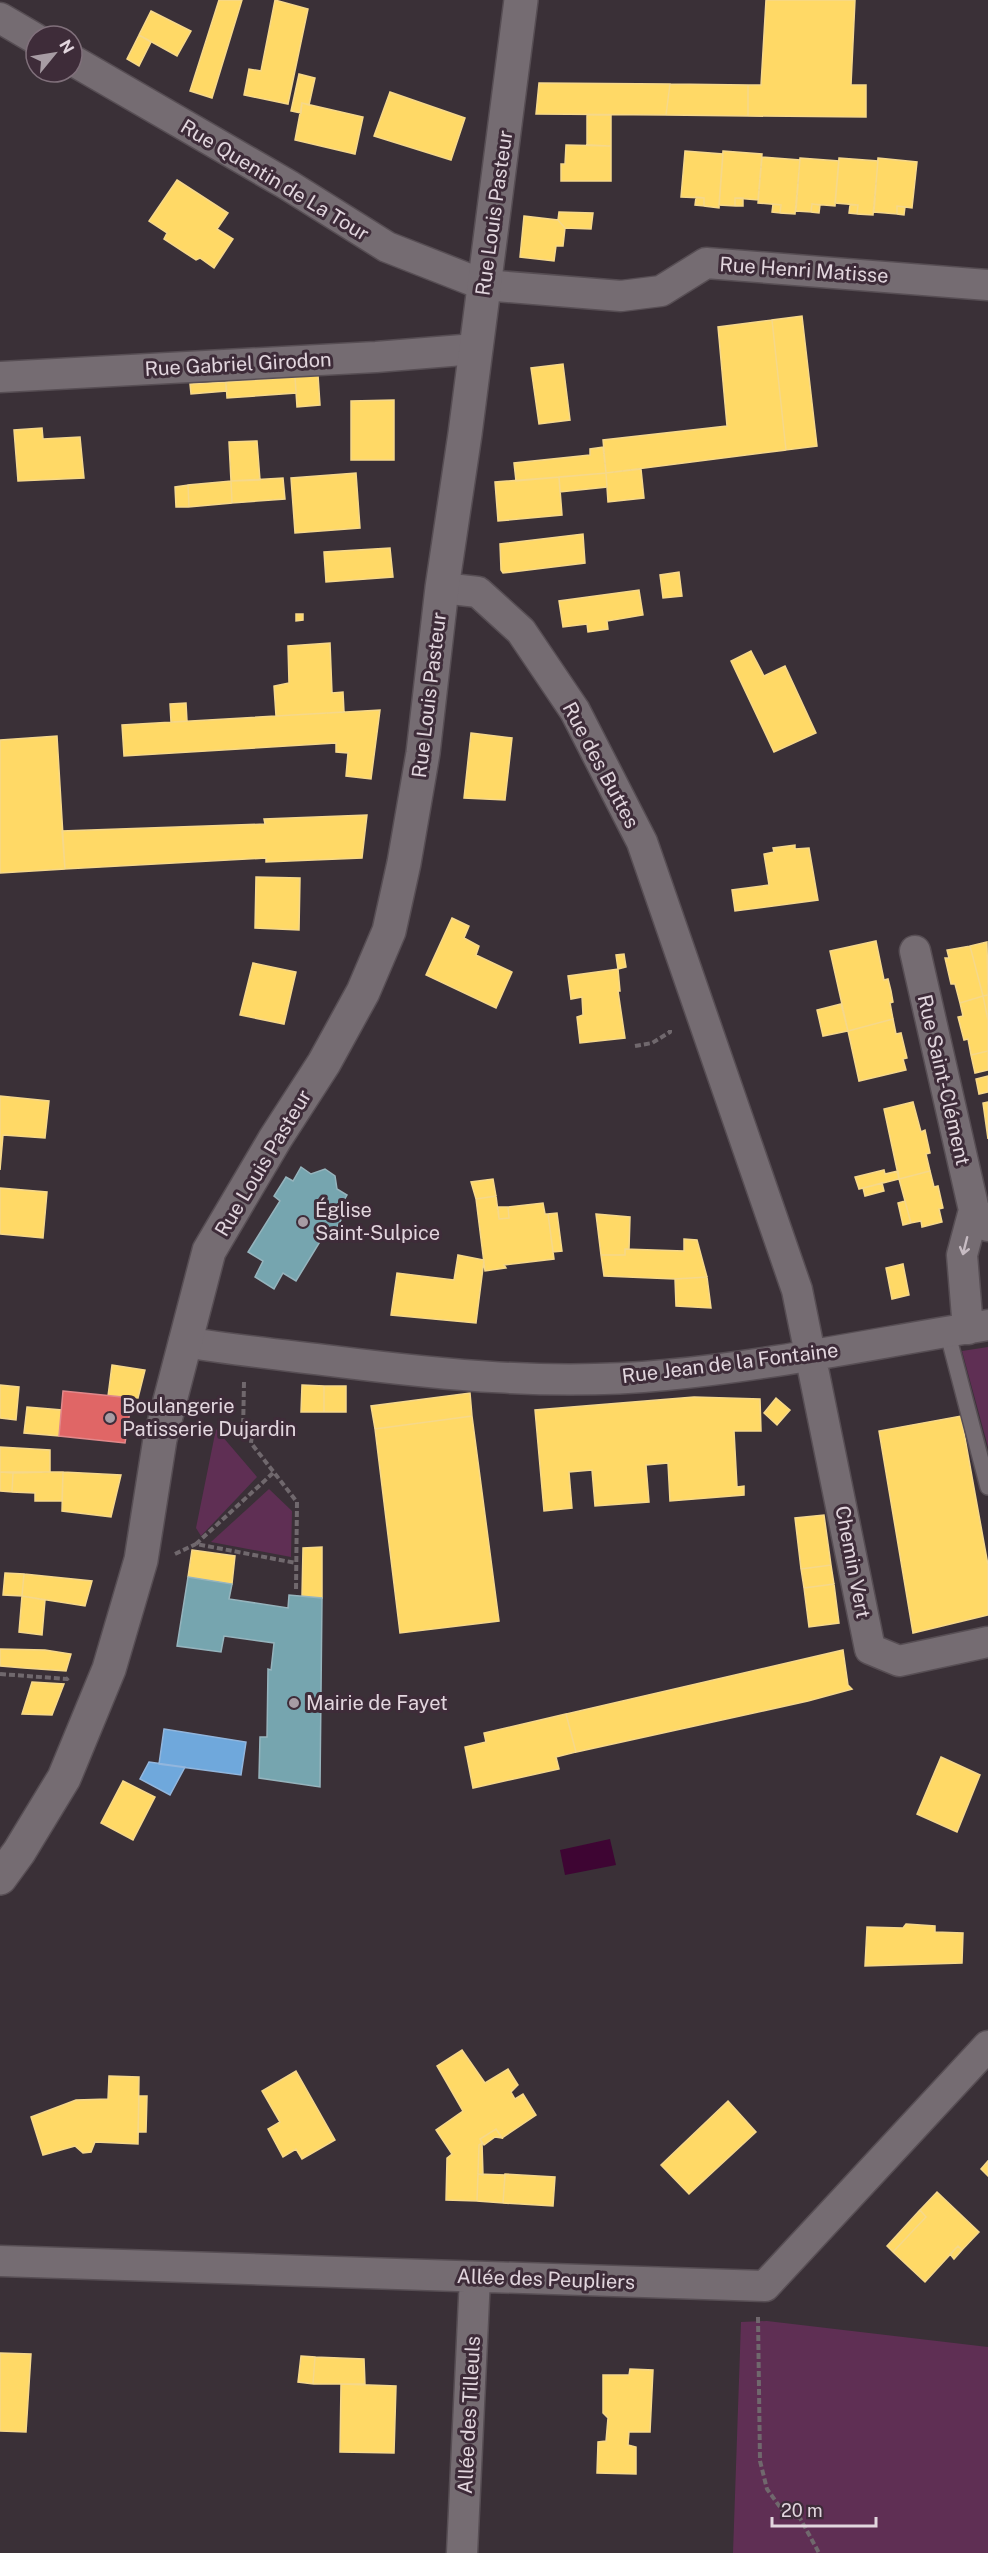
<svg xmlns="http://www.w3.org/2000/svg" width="988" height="2553" viewBox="0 0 988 2553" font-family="'Public Sans',sans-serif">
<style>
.green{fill:#5f2f54}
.water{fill:#3e0533}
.homes{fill:#ffd966;stroke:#f6d88a;stroke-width:1.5}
.shops{fill:#e06666;stroke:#e1888a;stroke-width:1.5}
.schools{fill:#6fa8dc;stroke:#92b6dd;stroke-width:1.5}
.public{fill:#76a5af;stroke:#96b4bd;stroke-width:1.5}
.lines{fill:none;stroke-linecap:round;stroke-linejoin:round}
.lane-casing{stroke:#574e54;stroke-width:18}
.street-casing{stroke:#574e54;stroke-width:33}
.secondary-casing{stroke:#574e54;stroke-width:36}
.path{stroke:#70686d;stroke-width:4;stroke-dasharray:6 3;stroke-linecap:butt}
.lane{stroke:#756c72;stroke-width:15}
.street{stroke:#756c72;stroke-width:30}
.secondary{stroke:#756c72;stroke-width:33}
.oneway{stroke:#c7bcc3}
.poi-dot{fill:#a79ca4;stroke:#3e2c39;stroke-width:2}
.labels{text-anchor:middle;stroke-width:6;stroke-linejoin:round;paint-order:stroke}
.street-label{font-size:20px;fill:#e2d6de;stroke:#3e2c39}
.poi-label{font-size:20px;fill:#e2d6de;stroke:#3e2c39;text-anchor:start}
</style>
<rect width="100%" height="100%" fill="#3a3037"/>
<path class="green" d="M988 1347V1447L962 1351Z
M216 1429 257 1477 201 1536 196 1528Z
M269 1489 292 1511 291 1557 211 1542Z
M767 2321 988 2347V2553H733L741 2322Z"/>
<path class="water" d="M610 1839 616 1865 565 1875 560 1850Z"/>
<path class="homes" d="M219 0H242L212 98 190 91Z
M275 0 308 9 288 104 244 95 249 69 261 71Z
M766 0H855L851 85H866V117L748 116V85H761Z
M151 11 191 31 177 56 139 35Z
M139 35 151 42 139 66 127 59Z
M299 74 315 78 309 105 302 103 301 113 291 111Z
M539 83 670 84 666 115 536 114Z
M670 84 748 85V116L666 115Z
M390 92 465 118 451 160 374 136Z
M302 103 363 117 355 154 295 140Z
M587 115H611V146L587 145Z
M566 145 611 146V181H561V164H565Z
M685 151 723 154 719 208 704 206V198L681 197Z
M723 151 762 154 758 200 735 198V206L719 205Z
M762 157 800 160 795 214 780 213 781 205 758 203Z
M800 158 839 161 835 206 812 204 811 212 796 211Z
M839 158 878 161 873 215 857 214 858 205 835 203Z
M878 158 917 162 912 208 897 206V214L874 212Z
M177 180 228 213 217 229 233 239 214 268 200 258 196 260 164 239 167 233 149 221Z
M696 197 704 198V206L695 205Z
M735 198H743V206H735Z
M773 204 781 205 780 213 772 212Z
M812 204 820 205 819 213 811 212Z
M850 205H858L857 214 849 213Z
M897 206 905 207 904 215 897 214Z
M559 212 593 213 591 229 565 228 558 220Z
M524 216 558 220 565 228 563 246H556L554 261 520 257Z
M802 316 817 446 786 450 772 320Z
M772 320 786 450 606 473 603 440 727 426 718 327Z
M563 364 570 420 539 424 531 368Z
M318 375 320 405 297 407 295 377Z
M295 377 296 393 227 398 226 382Z
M226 382V391L191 394 190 384Z
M394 400V460H351V401Z
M42 428 43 439 80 437 84 478 18 481 14 430Z
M257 441 260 480 231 481 229 442Z
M603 447 606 473 516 481 514 463 590 455V449Z
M641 469 644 498 608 502 606 473Z
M356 473 360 528 295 533 291 478Z
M606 473 607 487 560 492 559 477Z
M559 477 562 515 498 521 495 482Z
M283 478 285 499 232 503 231 481Z
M231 481 232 503 189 507 188 485Z
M188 485 189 507H176L175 487Z
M583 534 585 563 503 573 501 570 500 544Z
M390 548 393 577 326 582 324 552Z
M679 572 682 596 663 598 660 575Z
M639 590 643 615 607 621 608 629 588 632 587 624 563 627 559 601Z
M296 614H303V620L296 621Z
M330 643 332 693 343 692 344 712 276 716 274 686 289 683 288 646Z
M751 651 764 676 785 666 816 733 774 752 731 661Z
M186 703 187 721 171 722 170 704Z
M380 710 371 779 346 776 348 753 336 752V743L124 756 122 725Z
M471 733 512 738 505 800 464 798Z
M57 736 65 869 0 873V740Z
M367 815 362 858 266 862V858L65 869 62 831 265 824 264 819Z
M795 845V849L809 848 818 900 735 911 732 890 769 885 764 854 774 852 773 848Z
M256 877 300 878 299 930 255 928Z
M452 918 469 926 464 938 479 946 476 955 512 972 496 1008 426 975Z
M876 941 884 980 888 979 891 991 893 1002 890 1003 893 1019 848 1031 830 951Z
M987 942 988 995 983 996 970 946Z
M970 946 983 996 960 1003 955 984H951L945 958H949L947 950Z
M624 954 626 967 618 969 616 955Z
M253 963 296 972 284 1024 240 1015Z
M618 969 620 991H618L625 1038 580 1043 577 1017 583 1015 582 997 571 999 568 976Z
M988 995V1020L983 996Z
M983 996 988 1020V1051L971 1055 968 1039 964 1040 958 1017 963 1016 960 1003Z
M841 1004 848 1031 823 1036 817 1010Z
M893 1019 896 1034 901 1033 907 1058 903 1059 906 1070 859 1081 848 1031Z
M988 1051V1070L975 1073 971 1055Z
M988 1076V1092L979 1094 976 1079Z
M0 1096 49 1101 45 1138 3 1135 0 1170Z
M913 1102 921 1132 925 1130 930 1153 926 1154 930 1171 899 1179 884 1109Z
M988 1102V1139L983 1103Z
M884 1170 885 1174 898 1171 899 1179 859 1189 855 1177Z
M930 1171 934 1187 938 1186 943 1208 939 1209 942 1222 922 1227 921 1221 911 1223 899 1179Z
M493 1179 496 1196 476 1199 471 1182Z
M882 1183 884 1191 865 1196 863 1188Z
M0 1188 47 1192 43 1238 0 1234Z
M496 1196 499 1219 509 1218 508 1207 543 1203 545 1214H548L554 1259 504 1265 506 1268 485 1271 476 1199Z
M905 1201 911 1223 903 1225 898 1203Z
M498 1207H508L509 1218 499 1219Z
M557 1213 562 1251 553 1252 548 1214Z
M596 1214 630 1217 629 1249H625V1255H601Z
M684 1239 697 1240 707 1277 675 1279 604 1276 601 1255H625V1249L684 1251Z
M458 1255 484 1260 476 1323 391 1315 397 1273 454 1280Z
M903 1264 909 1295 892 1299 886 1268Z
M707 1277 711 1308 676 1306 675 1279Z
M112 1365 145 1370 138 1398 108 1396Z
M0 1385 19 1387 16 1420 0 1418Z
M302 1385 324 1386V1412H301Z
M324 1386H346V1412H324Z
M470 1393 472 1416 375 1429 371 1406Z
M694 1397 760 1399 761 1431H734L737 1487 744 1486V1495L670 1501 668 1463 646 1465 649 1502 595 1506 592 1470 569 1472 572 1508 544 1511 535 1410Z
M776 1398 790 1410 777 1425 764 1413Z
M27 1407 62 1410 59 1436 24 1433Z
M472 1416 499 1621 400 1633 375 1429Z
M961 1416 988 1565V1615L913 1633 879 1431Z
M0 1447 50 1450V1472H0Z
M0 1472 13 1473 12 1492 0 1491Z
M50 1472H63L62 1501H35V1493L12 1492 13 1473Z
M63 1472 121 1475 111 1517 62 1511Z
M824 1515 831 1565 801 1569 795 1518Z
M322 1547V1598L302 1596 303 1548Z
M192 1550 235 1556 232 1584 188 1577Z
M831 1565 834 1584 804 1588 801 1569Z
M5 1573 24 1574 22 1596 3 1595Z
M24 1574 92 1581 85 1606 22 1596Z
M834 1584 839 1623 809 1627 804 1588Z
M22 1596 45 1600 42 1635 19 1632Z
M0 1649 45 1650 71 1654 66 1671 24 1668 0 1666Z
M843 1650 848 1685 852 1689 808 1701 576 1752 566 1714Z
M32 1682 64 1684 52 1715 22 1714Z
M566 1714 576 1752 556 1757 559 1769 473 1788 465 1747 486 1742 484 1733Z
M941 1757 980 1775 957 1832 917 1814Z
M123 1781 155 1797 133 1840 101 1823Z
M906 1924 935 1926V1932L963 1933 962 1963 865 1966 867 1927 903 1928Z
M462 2050 485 2083 508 2069 518 2085 511 2092 515 2099 523 2094 536 2115 502 2138 496 2129 480 2139 482 2143 479 2145 477 2201 446 2200 447 2158 452 2154 436 2130 463 2111 437 2066Z
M296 2071 335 2140 302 2159 296 2149 283 2157 268 2129 280 2122 262 2091Z
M109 2076 139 2077 138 2144 95 2142 91 2152 83 2153 75 2146 43 2155 31 2117 76 2100 108 2099Z
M139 2096H147L146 2132H138Z
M728 2101 756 2132 689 2194 661 2165Z
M496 2129 502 2138 495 2137 484 2145 480 2139Z
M482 2143 483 2175 478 2174 479 2145Z
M988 2161V2176L981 2169Z
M478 2174 505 2175 503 2203 477 2201Z
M505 2174 555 2177 553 2206 503 2203Z
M937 2192 979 2232 962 2250 958 2246 925 2282 893 2252 926 2217 920 2210Z
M920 2210 926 2217 893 2252 887 2246Z
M958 2246 962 2250 954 2259 950 2254Z
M0 2353 31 2354 26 2432 0 2431Z
M301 2356 315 2357 313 2384 298 2382Z
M315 2357 364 2359 365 2384H313Z
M630 2369 653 2370 650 2432H629L628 2445 636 2447V2474L597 2473 598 2442 606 2441 608 2418 603 2413V2375H629Z
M341 2384 396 2386 394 2453 340 2452Z"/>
<path class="shops" d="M63 1391 132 1398 125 1443 59 1436Z"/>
<path class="schools" d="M164 1729 246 1742 241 1775 159 1764Z
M149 1762 185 1767 170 1795 140 1779Z"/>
<path class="public" d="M301 1167 311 1174 325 1169 335 1176 337 1189 347 1195 339 1209 345 1213 333 1234 327 1230 296 1281 283 1273 274 1289 255 1277 263 1261 248 1252 280 1201 274 1196 286 1177 293 1181Z
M188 1577 232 1584 229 1599 288 1608 289 1595 322 1598 320 1787 259 1778 260 1737H267L268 1669 271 1670 274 1643 224 1636 221 1652 177 1646Z"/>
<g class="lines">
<g class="lane-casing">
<path id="lane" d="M947 1331 988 1487"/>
</g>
<g class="street-casing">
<path id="street" d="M0 18 36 39
M72 60 288 185 387 247 484 285 621 296 661 291 706 263 988 285
M0 377 376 357 475 349
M442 588 478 592 521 631 575 711 642 842 797 1290 870 1649 899 1661 988 1642
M915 951 974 1210
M968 1329 962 1255 974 1210 988 1226
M184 1342C233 1350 282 1355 332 1361 443 1375 554 1386 666 1375 774 1365 881 1342 988 1325
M0 2261 765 2286 988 2046
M462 2553 475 2277"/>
</g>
<g class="secondary-casing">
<path id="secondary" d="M0 1878 19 1852 64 1778 109 1669 141 1560 160 1439 209 1251 275 1139 324 1063 363 992 389 931 404 863 423 753 442 588 465 434 521 0"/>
</g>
<path class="path" d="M635 1046 652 1043 670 1032V1030
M244 1382 243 1433 252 1434 251 1443 297 1502 296 1590
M273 1473 196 1544 296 1563
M175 1554 196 1544
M0 1674 67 1679 69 1677
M758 2317 760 2461 767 2489 785 2514 800 2518 819 2553"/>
<use href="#lane" class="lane"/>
<use href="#street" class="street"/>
<use href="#secondary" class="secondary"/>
</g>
<defs><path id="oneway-shaft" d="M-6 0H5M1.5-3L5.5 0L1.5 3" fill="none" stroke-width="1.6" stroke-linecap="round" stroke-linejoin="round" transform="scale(1.5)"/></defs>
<use class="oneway" href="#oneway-shaft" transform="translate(965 1246) rotate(104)"/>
<g class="poi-dot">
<circle cx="303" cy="1222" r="6"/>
<circle cx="110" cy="1418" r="6"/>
<circle cx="294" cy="1703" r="6"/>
</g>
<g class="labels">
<g class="street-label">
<text transform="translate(275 180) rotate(31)" y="7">Rue Quentin de La Tour</text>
<text transform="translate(494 213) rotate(-82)" y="7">Rue Louis Pasteur</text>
<text transform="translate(804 270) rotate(4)" y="7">Rue Henri Matisse</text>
<text transform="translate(238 364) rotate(-3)" y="7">Rue Gabriel Girodon</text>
<text transform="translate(429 695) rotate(-83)" y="7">Rue Louis Pasteur</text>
<text transform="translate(601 765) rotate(62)" y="7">Rue des Buttes</text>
<text transform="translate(944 1080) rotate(77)" y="7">Rue Saint-Clément</text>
<text transform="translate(263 1163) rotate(-59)" y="7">Rue Louis Pasteur</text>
<text transform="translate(730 1363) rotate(-7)" y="7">Rue Jean de la Fontaine</text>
<text transform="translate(853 1562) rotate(79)" y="7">Chemin Vert</text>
<text transform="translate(546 2279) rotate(2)" y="7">Allée des Peupliers</text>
<text transform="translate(469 2415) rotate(-87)" y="7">Allée des Tilleuls</text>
</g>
<g class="poi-label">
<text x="315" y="1217">Église<tspan x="315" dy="23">Saint-Sulpice</tspan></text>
<text x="122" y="1413">Boulangerie<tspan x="122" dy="23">Patisserie Dujardin</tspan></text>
<text x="306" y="1710">Mairie de Fayet</text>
</g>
</g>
<g transform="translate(54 54) rotate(60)"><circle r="28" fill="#3e2c39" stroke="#80707b" stroke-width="1.5"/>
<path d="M0-4.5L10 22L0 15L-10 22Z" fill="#a79ca4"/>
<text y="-9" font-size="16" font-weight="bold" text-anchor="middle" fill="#e2d6de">N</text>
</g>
<path d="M772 2517v9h104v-9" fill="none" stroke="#e2d6de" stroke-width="3"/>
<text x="781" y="2517" font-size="18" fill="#e2d6de" stroke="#3e2c39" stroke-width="4.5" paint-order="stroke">20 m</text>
</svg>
